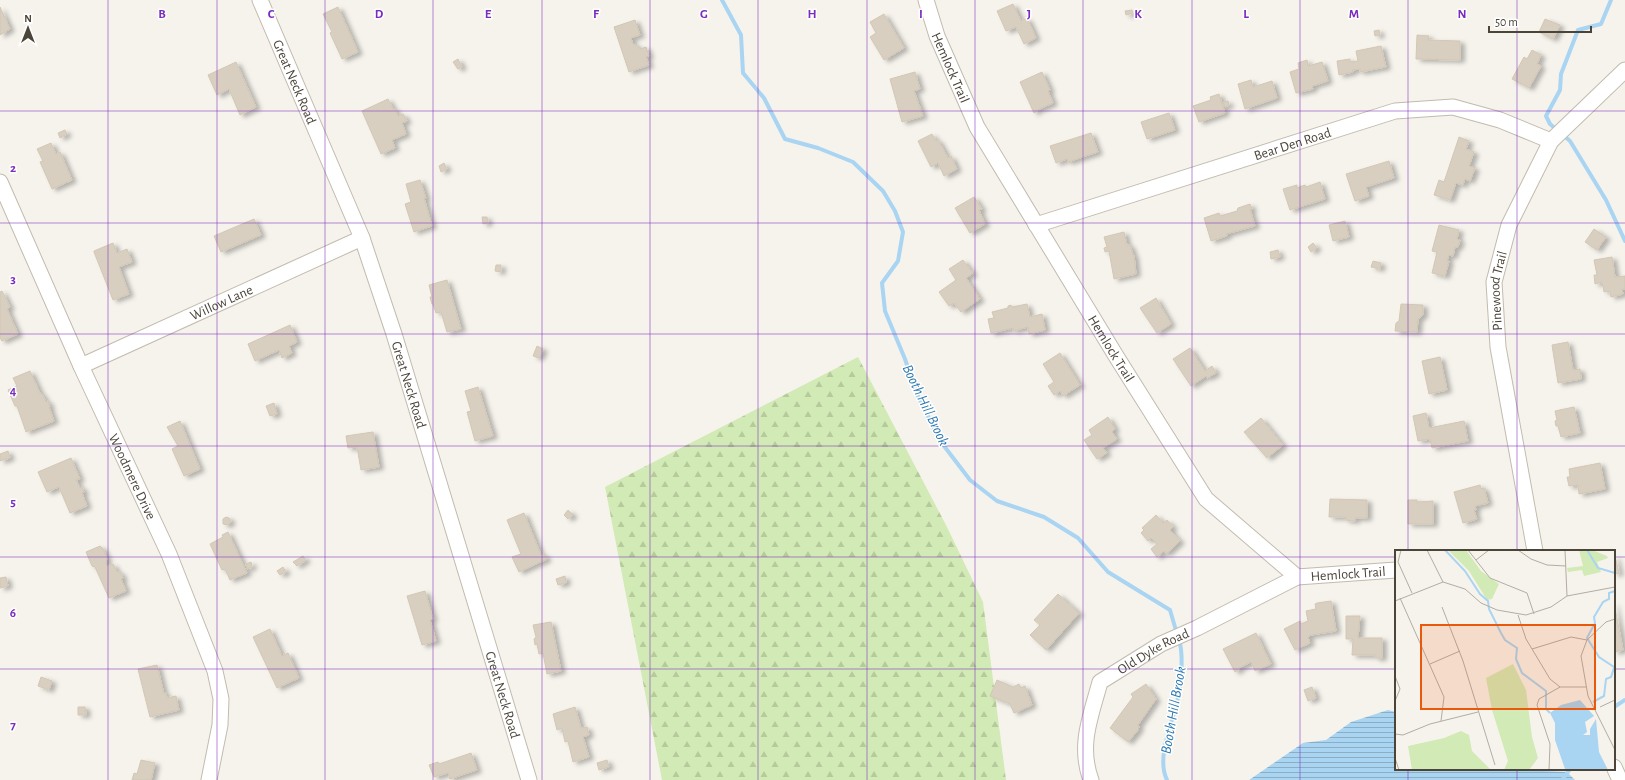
<svg xmlns="http://www.w3.org/2000/svg" width="1625" height="780" viewBox="0 0 1625 780" font-family="'Alegreya Sans',sans-serif">
<style>
.forest{fill:url(#forest-firs)}
.water{fill:url(#water-rules)}
.lines{fill:none;stroke-linecap:round;stroke-linejoin:round}
.stream{stroke:#a9d4f2;stroke-width:4}
.building{fill:#d8cfc1;stroke:#d3c7b4;filter:url(#shadow)}
.minor-casing{stroke:#c2bbae;stroke-width:17}
.minor{stroke:#fff;stroke-width:15}
.grid{fill:none;stroke:#7b2cbf;stroke-width:1;stroke-opacity:0.55}
.labels{text-anchor:middle;stroke-width:3;stroke-linejoin:round;paint-order:stroke}
.street-label{font-size:14px;fill:#4b4439;stroke:#fff}
.water-label{font-size:15px;font-style:italic;fill:#2e7ab2;stroke:#fff}
.inset-river{fill:none;stroke:#a9d4f2;stroke-width:2}
.inset-road{fill:none;stroke:#b2ada4;stroke-width:1}
.view{fill:#e8590c;fill-opacity:0.15;stroke:#e8590c;stroke-width:2}
.inset-edge{fill:none;stroke:#4b4439;stroke-width:2}
.grid-label{font-size:13px;text-anchor:middle;font-weight:bold;fill:#7b2cbf;stroke:#fff;stroke-width:3;stroke-linejoin:round;paint-order:stroke}
</style>
<defs>
<pattern id="forest-firs" width="22" height="20" patternUnits="userSpaceOnUse"><rect width="22" height="20" fill="#d2eab5"/><path d="M5 1l3.5 6h-7zM16 11l3.5 6h-7z" fill="#b6ca9c"/></pattern>
<pattern id="water-rules" width="6" height="5" patternUnits="userSpaceOnUse"><rect width="6" height="5" fill="#a9d4f2"/><path d="M0 2.5h6" fill="none" stroke="#8caec5"/></pattern>
<filter id="shadow"><feDropShadow dx="4.5" dy="2.5" stdDeviation="2" flood-color="#0004"/></filter>
</defs>
<rect width="100%" height="100%" fill="#f6f3ec"/>
<path class="forest" d="M858 357 947 527 983 602 1006 780H662L605 487Z"/>
<path class="water" d="M1388 710 1396 712V769H1540L1544 771 1567 772 1575 780H1249L1303 743 1326 740 1351 722Z"/>
<g class="lines">
<path class="stream" d="M722 0 741 35 743 73 764 98 785 139 818 148 853 162 883 191 895 211 903 232 898 261 882 283 885 311 905 359 917 394 941 442 970 480 997 501 1044 517 1078 538 1108 572 1170 610 1177 634
M1557 130 1550 124 1546 116 1560 90 1561 74 1578 30 1601 24 1611 0
M1562 134 1570 141 1606 200 1625 241
M1614 707 1625 700
M1167 780C1156 758 1172 724 1177 702 1181 686 1184 655 1179 640
M1562 780 1570 769"/>
</g>
<path class="building" d="M1013 4 1021 21 1027 18 1036 38 1024 44 1016 27 1006 31 997 11Z
M0 7 10 29 0 35Z
M338 7 358 52 342 59 330 33 332 32 323 14Z
M1132 10 1133 13 1126 15 1125 11Z
M884 14 904 48 884 60 870 37 876 33 870 22Z
M1545 19 1560 25 1553 39 1539 32Z
M635 20 640 35 631 38 633 44 639 47 640 49 646 47 649 56 646 57 649 65 629 72 614 27Z
M1379 30 1380 35 1375 36 1374 31Z
M1417 35 1429 36 1428 40 1460 41V60L1416 59Z
M1381 46 1386 67 1360 72V69L1352 70 1353 72 1339 75 1337 61 1350 59V62L1358 61 1356 51Z
M1532 50 1541 55 1537 64 1541 66 1529 88 1512 79 1524 57 1527 59Z
M458 59 462 67 458 69 453 62Z
M1307 60 1308 66 1322 62 1328 81 1312 86 1313 89 1296 93 1290 72 1299 69 1298 63Z
M236 62 256 107 240 115 229 89 217 95 208 75Z
M915 72 920 89 914 91 923 116 902 122 890 79Z
M1042 72 1050 90 1048 91 1053 103 1035 111 1036 112 1034 113 1020 82Z
M1251 80 1253 87 1272 81 1277 98 1245 109 1238 84Z
M1219 94 1225 113 1199 122 1193 106 1211 100 1210 97Z
M388 99 393 109H395L398 116 403 114 407 121 402 123 406 134 392 140 395 148 381 154 362 111Z
M1228 101 1229 105 1225 107 1223 102Z
M1169 113 1175 130 1147 139 1141 122Z
M65 130 67 134 60 138 58 133Z
M1091 133 1098 152 1068 162 1067 159 1056 163 1050 146Z
M932 134 936 141 938 140 948 158 951 156 957 169 944 176 938 163 931 167 918 141Z
M1459 137 1469 141 1466 149 1474 152 1469 166 1475 168 1470 181 1465 179 1463 185 1456 183 1450 200 1434 195 1439 180 1444 182Z
M51 143 56 154 60 152 72 180 52 189 40 162 43 161 37 149Z
M1389 161 1394 178 1366 187 1369 196 1355 201 1346 174Z
M444 163 447 169 441 172 439 166Z
M420 180 426 198H424L432 226 414 232 405 204 411 202 406 184Z
M1320 182 1325 199 1290 210 1283 189 1297 185V188L1305 185 1306 187Z
M974 197 982 209 979 210 985 224 970 233 955 208Z
M1250 204 1252 209H1250L1255 226 1226 234 1227 236 1211 241 1204 218 1219 213 1220 216 1237 211 1238 208Z
M482 217H487L488 223 483 224Z
M254 219 261 235 221 252 214 236Z
M1345 221 1349 237 1333 241 1329 225Z
M1439 225 1459 230 1457 239 1460 240 1458 247H1455L1453 256 1449 255 1447 261H1449L1445 276 1432 273 1437 252 1432 251Z
M1594 229 1606 237 1597 250 1585 242Z
M1124 232 1127 245H1130L1133 255H1134L1136 274 1114 279 1109 251 1105 252 1104 248 1107 247 1104 237Z
M113 243 117 253 127 249 132 262 119 267 129 294 113 300 94 252V251Z
M1313 243 1317 248 1311 252 1308 247Z
M1278 250 1280 257 1271 259 1270 252Z
M1612 257 1615 277 1625 276V289H1622L1623 294 1611 297 1610 291 1604 292 1602 282 1595 284 1594 275H1597L1594 260Z
M963 260 972 272V274L966 278 980 299 961 312 954 303 949 306 939 292 956 280 949 269Z
M1373 261 1381 263 1380 269 1371 267Z
M496 265H501V272L495 271Z
M447 280 461 329 447 332 441 312 436 313 433 304H432L430 297H432L429 285Z
M2 291 10 307 7 309 18 334 2 341 0 338V292Z
M1156 298 1171 324 1157 333 1140 308Z
M1027 304 1030 317 1042 314 1045 330 1029 334 1028 327 1013 331V328L991 333 988 319 994 318 992 312 1008 308V306L1011 305 1012 307Z
M1401 304 1423 305V315L1418 319 1417 332 1395 331 1396 323 1399 321Z
M290 325 297 342 289 346 292 353 282 358 279 350 255 361 248 344Z
M1568 342 1573 370 1580 369 1581 379 1558 383 1552 345Z
M537 346 543 349 539 358 533 356Z
M1190 348 1205 371 1212 366 1216 373 1207 378 1206 376 1191 386 1173 359Z
M1060 353 1080 385 1063 396 1060 391 1054 395 1048 386 1054 382 1043 364Z
M1440 357 1447 390 1429 394 1422 361Z
M30 371 40 393 42 394 46 402 48 401 50 407H49L54 421 26 432 17 406H15L8 390 17 386 13 378Z
M478 387 493 436 475 441 467 412 471 411 465 391Z
M274 403 277 414 270 416 266 406Z
M1574 407 1580 433 1561 437 1558 426H1556L1555 421 1557 420 1555 411Z
M1426 413 1429 428 1464 421 1468 441 1432 448 1430 439 1418 441 1413 416Z
M1108 417 1115 429 1112 432 1117 439 1103 448 1107 453 1097 459 1084 440 1092 435 1089 430Z
M1261 418 1283 445 1267 458 1244 432Z
M180 421 200 469 184 476 172 449 178 446 167 427Z
M373 432 379 467 361 470 357 447 348 448 346 436Z
M8 451 10 458 0 461V454Z
M71 458 80 479 76 480 80 488 82 487 84 492 82 493 87 506 70 513 59 487 47 492 38 472Z
M1600 463 1605 489 1579 494 1578 485 1569 486 1567 477H1570L1569 469Z
M1480 485 1481 489 1484 488 1488 503 1475 506 1476 510H1474L1477 519 1463 523 1454 492Z
M1330 499 1367 500V518H1355V521L1345 520 1346 517H1329Z
M1408 500H1417V502L1433 501V524H1408Z
M568 510 573 515 568 519 564 515Z
M524 513 541 555 544 554 547 559 519 572 512 557 521 554 507 520Z
M1156 515 1163 523 1167 520 1173 527 1170 530 1180 541 1166 554 1164 551 1157 557 1151 549 1157 544 1151 538 1148 541 1141 533 1144 530 1142 528Z
M226 517 229 518 231 521 228 525 223 524V519Z
M228 532 247 573 230 580 225 569 222 570 210 544 223 537 222 535Z
M100 546 103 549 107 558 106 563 107 566 113 564 117 572H120L123 578 121 579 126 591 109 598 95 567 92 566 86 552Z
M303 556 306 560 297 566 293 562Z
M1615 556 1619 573 1614 574V557Z
M251 562 252 567 247 569 246 564Z
M283 567 286 572 280 575 277 571Z
M565 576 566 583 558 585 556 579Z
M6 577 8 586 0 588V578Z
M425 591 433 619 430 620 436 641 422 645 407 596Z
M1058 594 1079 613 1046 650 1030 635 1040 625 1034 620Z
M1331 601 1336 631 1311 635 1308 637 1310 643 1295 650 1284 629 1300 621 1301 624 1308 621 1306 611 1316 609 1315 604 1317 603Z
M1614 603 1623 650 1614 652Z
M1346 616H1360L1358 638H1382V658H1375V655H1352L1353 639H1346Z
M551 622 561 671 547 674 543 653 539 654 537 644 535 645 534 639 536 637 533 625Z
M270 629 282 656 288 653 299 678 277 688 253 637Z
M1256 633 1271 664 1255 671 1251 662 1239 668 1240 669 1235 672 1223 649Z
M157 665 164 694 166 693 167 698 176 696 179 710 150 717 138 669Z
M41 677 52 681 49 690 38 686Z
M997 680 1013 687 1019 684 1021 688 1025 686 1032 705 1014 713 1010 704 990 696Z
M1146 684 1156 699 1138 725 1139 727 1138 730 1128 742 1110 728 1133 697 1131 694Z
M1312 687 1316 698 1308 701 1304 690Z
M78 707H85L86 715H78Z
M575 707 581 728 587 727 589 735 583 737 589 757 573 762 568 741 565 742 562 728 557 730 553 714Z
M471 753 477 770 450 779 448 773 434 777 429 765 438 762 439 764Z
M141 760 155 763 151 780H132L134 773 137 774Z
M607 760 609 767 599 770 597 763Z"/>
<g class="lines">
<g class="minor-casing">
<g id="minor">
<path id="s1" d="M260 0 362 238 394 334 529 780"/>
<path id="s2" d="M926 0 937 36 977 127 1116 356 1206 499 1297 577 1396 570"/>
<path id="s3" d="M0 182 81 366 169 554 215 671 221 699 220 725 209 780"/>
<path id="s4" d="M1036 225 1395 111 1453 107 1500 120 1551 141"/>
<path id="s5" d="M81 366 362 238"/>
<path id="s6" d="M1535 551 1498 347 1494 282 1509 225 1551 141 1625 70"/>
<path d="M1614 767 1620 780"/>
<path id="s7" d="M1091 780C1078 745 1091 716 1100 682L1161 644 1197 628 1297 577"/>
</g>
</g>
<use href="#minor" class="minor"/>
</g>
<path class="grid" d="M108 0V780M217 0V780M325 0V780M433 0V780M542 0V780M650 0V780M758 0V780M867 0V780M975 0V780M1083 0V780M1192 0V780M1300 0V780M1408 0V551M1517 0V551M0 111H1625M0 223H1625M0 334H1625M0 446H1625M0 557H1396M1614 557H1625M0 669H1396M1614 669H1625M1408 769V780M1517 769V780"/>
<g class="labels">
<g class="street-label">
<text dy="5" stroke="none"><textPath href="#s2" startOffset="72">Hemlock Trail</textPath></text>
<text dy="5" stroke="none"><textPath href="#s1" startOffset="89">Great Neck Road</textPath></text>
<text dy="5" stroke="none"><textPath href="#s4" startOffset="269">Bear Den Road</textPath></text>
<text dy="5" stroke="none"><textPath href="#s6" startOffset="264">Pinewood Trail</textPath></text>
<text dy="5" stroke="none"><textPath href="#s5" startOffset="154">Willow Lane</textPath></text>
<text dy="5" stroke="none"><textPath href="#s2" startOffset="396">Hemlock Trail</textPath></text>
<text dy="5" stroke="none"><textPath href="#s1" startOffset="413">Great Neck Road</textPath></text>
<text dy="5" stroke="none"><textPath href="#s3" startOffset="323">Woodmere Drive</textPath></text>
<text dy="5" stroke="none"><textPath href="#s2" startOffset="745">Hemlock Trail</textPath></text>
<text dy="5" stroke="none"><textPath href="#s7" startOffset="162">Old Dyke Road</textPath></text>
<text dy="5" stroke="none"><textPath href="#s1" startOffset="737">Great Neck Road</textPath></text>
</g>
<g class="water-label">
<text transform="translate(926 405) rotate(64)" y="5">Booth Hill Brook</text>
<text transform="translate(1173 710) rotate(-80)" y="5">Booth Hill Brook</text>
</g>
</g>
<g transform="translate(1395 550)">
<rect width="220" height="220" fill="#f6f3ec"/>
<path d="M118 114 131 140 137 187 143 208 134 220H109L113 211 97 160 91 128ZM66 181 74 185 77 201 96 220H17L13 196 49 188Z" fill="#d2eab5"/>
<path d="M53 0H71L86 21 104 34 97 49 92 50 74 21ZM184 0H197L212 6 213 8 202 12 206 22 189 26 187 20 173 22 172 18 188 16ZM60 196 67 220H18L19 198Z" fill="#d2eab5"/>
<path d="M185 150 199 166 190 172 192 182 188 185H195V179L201 169 204 202 213 220 170 219 160 190V173L155 163 166 155Z" fill="#a9d4f2"/>
<path class="inset-river" d="M50 0 70 21 85 44 93 51 94 59 106 83 110 90 122 98 121 109 127 123 151 141V159L155 163M192 0 203 18 220 23M219 117 204 107 192 88 200 73 199 67 208 52 214 49V43L220 41M198 152 209 146 211 129 216 127 220 115"/>
<path class="inset-road" d="M6 0 3 12 17 43M32 0 48 32M73 0 95 28 132 43 139 64M123 0 136 9 152 15 171 16M170 0 172 46M81 10 94 0M5 48 49 147 46 171M0 51 48 32 70 39 86 53 102 60 131 65 156 57 172 46 220 37M47 57 68 111 100 215M123 65 131 89 155 129 165 137H191M220 69 211 72 192 90 186 106 193 146 220 200M137 99 176 87 192 90M35 114 65 101M0 126 5 139 0 151M205 157 220 150M0 184 8 185 35 174 83 162M0 208 4 220M154 220 155 194 142 155 144 149 165 137"/>
<path class="view" d="M26 75H200V159H26Z"/>
<rect width="220" height="220" class="inset-edge"/>
</g>
<g class="grid-label">
<text x="162" y="18">B</text>
<text x="271" y="18">C</text>
<text x="379" y="18">D</text>
<text x="488" y="18">E</text>
<text x="596" y="18">F</text>
<text x="704" y="18">G</text>
<text x="812" y="18">H</text>
<text x="921" y="18">I</text>
<text x="1029" y="18">J</text>
<text x="1138" y="18">K</text>
<text x="1246" y="18">L</text>
<text x="1354" y="18">M</text>
<text x="1462" y="18">N</text>
<text x="13" y="172">2</text>
<text x="13" y="283">3</text>
<text x="13" y="395">4</text>
<text x="13" y="506">5</text>
<text x="13" y="617">6</text>
<text x="13" y="729">7</text>
</g>
<g transform="translate(28 28)" stroke="#ffffff" stroke-width="3" paint-order="stroke">
<path d="M0-3L7 15L0 10L-7 15Z" fill="#4b4439"/>
<text y="-6" font-size="11" font-weight="bold" text-anchor="middle" fill="#4b4439">N</text>
</g>
<path d="M1489 26v6h102v-6" fill="none" stroke="#4b4439" stroke-width="2"/>
<text x="1495" y="26" font-size="12" fill="#4b4439" stroke="#ffffff" stroke-width="3" paint-order="stroke">50 m</text>
</svg>
